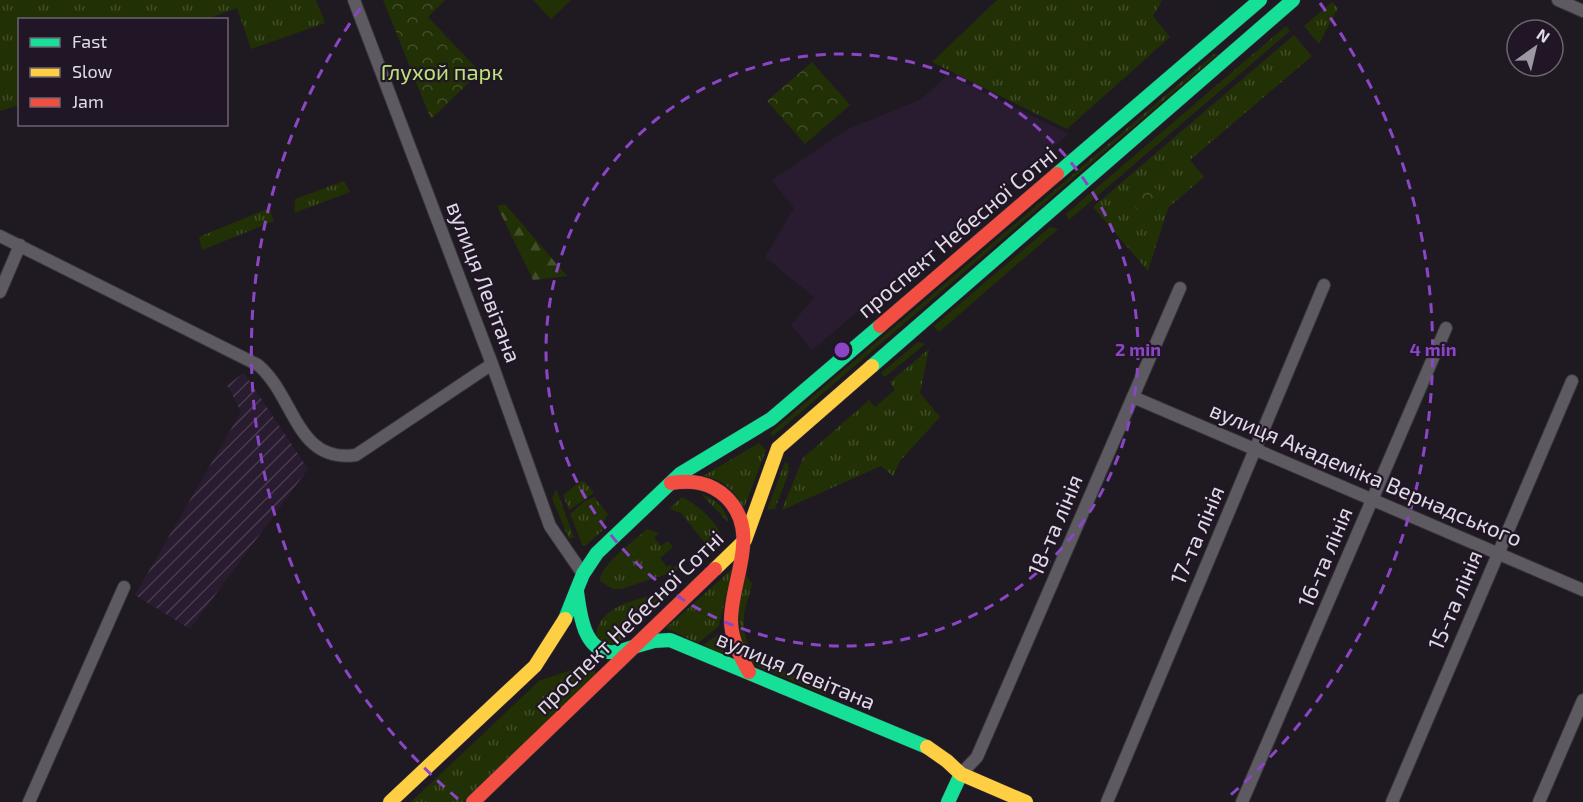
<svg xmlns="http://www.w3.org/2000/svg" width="1583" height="802" viewBox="0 0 1583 802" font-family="'Exo 2',sans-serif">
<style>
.built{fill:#291c30}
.industrial{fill:url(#industrial-furrows)}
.grass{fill:url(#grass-tufts)}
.forest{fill:url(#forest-firs)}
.park{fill:url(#park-crowns)}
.garden{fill:#223005}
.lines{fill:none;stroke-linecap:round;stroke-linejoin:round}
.street-casing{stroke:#38343a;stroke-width:14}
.fast-casing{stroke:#38343a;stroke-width:15}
.slow-casing{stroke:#38343a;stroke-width:15}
.jam-casing{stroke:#38343a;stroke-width:15}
.street{stroke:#5e5a61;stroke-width:12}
.fast{stroke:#16e098;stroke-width:14}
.slow{stroke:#ffcf43;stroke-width:14}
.jam{stroke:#f24e42;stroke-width:14}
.ring{fill:none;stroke:#8a46c5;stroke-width:3;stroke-dasharray:10 8}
.labels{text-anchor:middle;stroke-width:4.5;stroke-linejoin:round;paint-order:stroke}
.park-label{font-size:22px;fill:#bce379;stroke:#201626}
.street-label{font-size:22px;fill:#e0dae5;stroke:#201626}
.centre{fill:#8a46c5;stroke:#201626;stroke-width:3}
.ring-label{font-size:18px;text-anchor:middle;font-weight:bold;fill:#8a46c5;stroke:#201626;stroke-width:4.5;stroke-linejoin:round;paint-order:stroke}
</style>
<defs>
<pattern id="industrial-furrows" width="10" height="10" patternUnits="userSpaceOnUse" patternTransform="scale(1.5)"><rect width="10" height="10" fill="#291c30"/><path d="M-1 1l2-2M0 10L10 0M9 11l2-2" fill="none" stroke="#483c4e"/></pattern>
<pattern id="grass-tufts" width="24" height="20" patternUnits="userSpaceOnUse" patternTransform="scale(1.5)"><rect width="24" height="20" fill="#223005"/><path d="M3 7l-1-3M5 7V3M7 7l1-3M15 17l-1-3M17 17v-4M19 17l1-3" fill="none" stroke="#424d29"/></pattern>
<pattern id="forest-firs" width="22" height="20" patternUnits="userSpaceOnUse" patternTransform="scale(1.5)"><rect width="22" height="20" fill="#223005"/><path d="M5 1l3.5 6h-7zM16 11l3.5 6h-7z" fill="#424d29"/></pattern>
<pattern id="park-crowns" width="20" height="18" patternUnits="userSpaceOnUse" patternTransform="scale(1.5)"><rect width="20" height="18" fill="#223005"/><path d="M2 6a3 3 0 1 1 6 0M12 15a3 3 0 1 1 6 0" fill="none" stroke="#424d29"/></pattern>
</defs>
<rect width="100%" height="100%" fill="#1f1a22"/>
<path class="built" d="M948 75 1069 134 812 350 791 325 814 297 765 257 794 208 772 180 846 130 920 100Z"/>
<path class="industrial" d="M244 373 308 469 190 629 135 595 241 412 227 385Z"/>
<path class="grass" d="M0 0H316L325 23 251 49 237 8 207 19 20 20 19 105 0 111Z
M997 0H1162L1153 16 1170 37 1067 129 932 62Z
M1332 2 1338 8 1319 44 1304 26Z
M1286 26 1290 31 1069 220 1066 214Z
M1294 35 1312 56 1190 160 1204 177 1168 208 1148 271 1093 207Z
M1214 54 1217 55 773 436 770 433Z
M344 181 350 192 294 213 295 199Z
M269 208 274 221 202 250 199 237Z
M1050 227 1058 229 939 332 934 326Z
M918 342 925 344 885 377 881 373Z
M929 349 920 393 940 417 900 461 893 476 881 466 782 510 803 458 869 400 875 407 895 390 890 382Z
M759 443 766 450 744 508C732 488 725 481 703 476Z
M785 462 788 464 789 472 775 509 767 510Z
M581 481 585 482 594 493 569 510 563 495Z
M556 489 574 537 569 539 552 498Z
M701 494C716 499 725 507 728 522Z
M594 497 608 514 602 525V531L585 546 582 544 570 514 585 501Z
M682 497C700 506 717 522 724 541L713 553 681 513 669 509Z
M647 529 659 533 654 538 661 546 668 541 673 547 660 558 667 567 670 565 673 568 684 560 686 562 676 571 621 589H613L600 581C598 567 636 539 647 529Z
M732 569 719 626 698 643 666 628Z
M746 575 752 584 744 613V631L748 645 754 658 828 690 826 695 753 664 742 647 738 612Z
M673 590 624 639 611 644 604 643 596 634C601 602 646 598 673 590Z
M721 632 725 649 723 652 720 653 704 645Z
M592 666 595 669V675L463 802H411L539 681 580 667Z"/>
<path class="forest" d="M505 204 567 276 533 280 497 206Z"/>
<path class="park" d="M383 0H445L428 17 480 72 431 119Z
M812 62 850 105 805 144 767 101Z
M1149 181 1161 194 1139 212 1128 199Z"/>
<path class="garden" d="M533 0H571L551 19Z"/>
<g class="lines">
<g class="street-casing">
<path id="street" d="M354 0 492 364 550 526 583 574
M1558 0 1583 11
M0 236 258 365C295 396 296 464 356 455L492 364
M0 292 20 245
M1133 397 1583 590
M961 774 977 757 1180 288
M29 802 124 587
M1107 802 1324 285
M1242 802 1446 328
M1392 802 1572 381
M1539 802 1583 700"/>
</g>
<g class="fast-casing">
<path id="fast" d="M1057 174 1260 0
M872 366 1293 0
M577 592C580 613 583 648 609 652 617 653 626 649 633 647
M565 619 583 574 597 553 680 474 771 419 880 326
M633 647 654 641 670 640 927 747
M948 802 961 774"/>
</g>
<g class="slow-casing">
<path id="slow" d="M715 569 745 540 778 448 872 366
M927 747 947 761 961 774 1026 802
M390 802 535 666 565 619"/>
</g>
<g class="jam-casing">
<path id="jam" d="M880 326 1057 174
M671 483C692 480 710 482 726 497 762 532 731 579 731 620 731 639 740 656 749 672
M473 802 715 569"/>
</g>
<use href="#street" class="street"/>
<use href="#fast" class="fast"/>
<use href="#slow" class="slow"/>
<use href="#jam" class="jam"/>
</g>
<g class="ring">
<circle cx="842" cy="350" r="296"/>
<path d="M458 799A591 591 0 0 1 364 3M1320 3A591 591 0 0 1 1226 799"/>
</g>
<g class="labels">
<g class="park-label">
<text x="442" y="80">Глухой парк</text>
</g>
<g class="street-label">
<text transform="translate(957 232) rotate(-40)" y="8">проспект Небесної Сотні</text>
<text transform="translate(484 282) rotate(69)" y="8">вулиця Левітана</text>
<text transform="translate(1366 474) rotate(23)" y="8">вулиця Академіка Вернадського</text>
<text transform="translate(1055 525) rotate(-67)" y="8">18-та лінія</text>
<text transform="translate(1197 535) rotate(-67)" y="8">17-та лінія</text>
<text transform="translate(1325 557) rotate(-67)" y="8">16-та лінія</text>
<text transform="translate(1455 600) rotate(-67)" y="8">15-та лінія</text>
<text transform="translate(629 622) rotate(-44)" y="8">проспект Небесної Сотні</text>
<text transform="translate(796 670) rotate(23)" y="8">вулиця Левітана</text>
</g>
</g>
<circle cx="842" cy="350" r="9" class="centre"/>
<g class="ring-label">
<text x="1138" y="356">2 min</text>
<text x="1433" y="356">4 min</text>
</g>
<rect x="18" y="18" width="210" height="108" fill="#201626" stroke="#6d6472" stroke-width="1.5"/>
<rect x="30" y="38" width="30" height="9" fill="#16e098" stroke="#6d6472" stroke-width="1.5"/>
<text x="72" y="48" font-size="18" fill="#e0dae5">Fast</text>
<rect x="30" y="68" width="30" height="9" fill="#ffcf43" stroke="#6d6472" stroke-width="1.5"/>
<text x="72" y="78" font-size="18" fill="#e0dae5">Slow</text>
<rect x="30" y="98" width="30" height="9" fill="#f24e42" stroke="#6d6472" stroke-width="1.5"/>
<text x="72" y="108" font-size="18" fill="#e0dae5">Jam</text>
<g transform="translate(1535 48) rotate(34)"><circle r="28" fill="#201626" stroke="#6d6472" stroke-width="1.5"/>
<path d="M0-4.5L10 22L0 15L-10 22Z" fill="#9c97a1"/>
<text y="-9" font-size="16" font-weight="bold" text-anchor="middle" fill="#e0dae5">N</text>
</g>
</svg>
